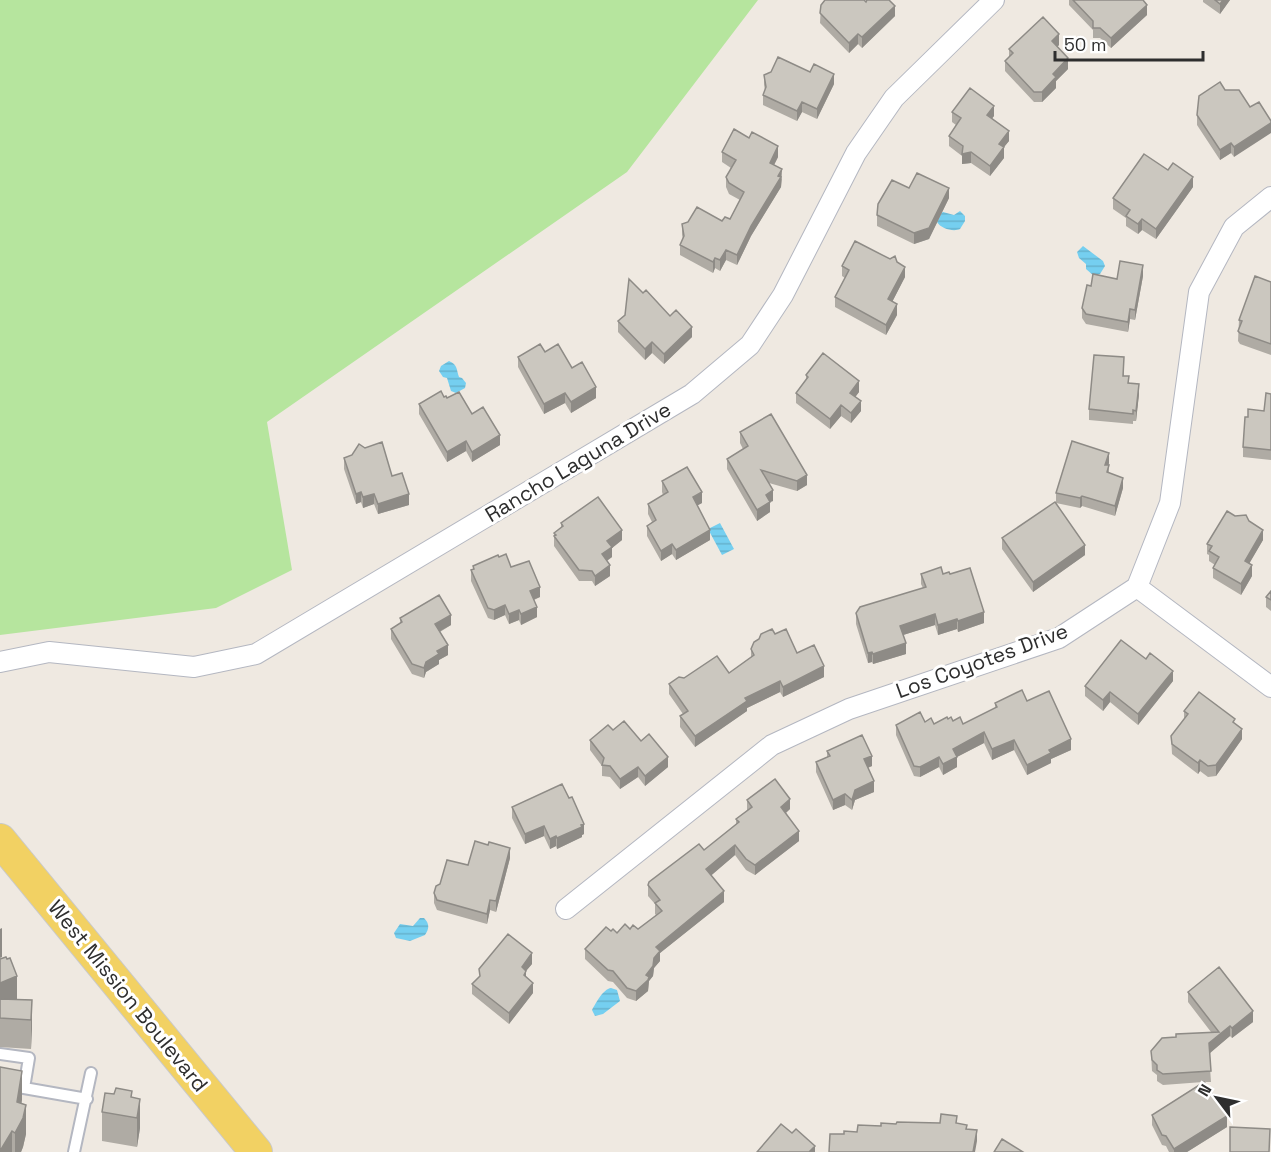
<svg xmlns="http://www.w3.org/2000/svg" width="1271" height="1152" viewBox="0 0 1271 1152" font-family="'Space Grotesk',sans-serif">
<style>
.grass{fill:#b6e59e}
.water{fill:url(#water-rules)}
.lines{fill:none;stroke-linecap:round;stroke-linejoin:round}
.service-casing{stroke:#b4b7c1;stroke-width:14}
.minor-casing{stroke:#b4b7c1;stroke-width:22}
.primary-casing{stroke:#c9c9c9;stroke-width:34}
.service{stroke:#fff;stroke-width:10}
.minor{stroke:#fff;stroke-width:20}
.primary{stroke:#f2d163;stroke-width:32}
.wall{fill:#afaba4}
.shaded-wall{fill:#8e8b86}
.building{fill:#cbc7bf;stroke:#8e8b86;stroke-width:1.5}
.labels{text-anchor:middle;stroke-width:6;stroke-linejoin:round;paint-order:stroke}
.street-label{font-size:21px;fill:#2e2e2e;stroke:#fff}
</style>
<defs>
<pattern id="water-rules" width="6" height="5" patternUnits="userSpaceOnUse" patternTransform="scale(1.5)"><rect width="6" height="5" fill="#75cff0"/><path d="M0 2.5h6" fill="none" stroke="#66b2ce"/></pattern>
</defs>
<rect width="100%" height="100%" fill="#efe9e1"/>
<path class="grass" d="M0 0H758L627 172 267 422 292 570 216 608 0 635Z"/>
<path class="water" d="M960 211 965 216V221L960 229C954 232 941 229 937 222L940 214 943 212 954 215Z
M1083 246 1103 261 1105 266 1100 274 1094 276 1086 269V264L1079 258 1077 252Z
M449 361C458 365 456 369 459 377L462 378 466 383 465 388 456 393 451 391 447 378 443 377 439 371 441 366Z
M720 523 734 549 722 555 708 529Z
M420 918H424C430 924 429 929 425 935L410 941 396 938 394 933 400 924 413 926Z
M611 988 617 990 620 1001 603 1014 595 1016 592 1010C596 1003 603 989 611 988Z"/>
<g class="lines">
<g class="service-casing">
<path id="service" d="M0 1054 29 1058 24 1088 0 1084
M24 1088 87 1099
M74 1152 91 1073"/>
</g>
<g class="minor-casing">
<path id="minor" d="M1137 587 1271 687
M0 662 49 652 194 667 256 654 692 394 750 345 783 295 856 153 894 98 994 0
M566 909 772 745 849 709 1059 638 1137 587 1170 503 1199 292 1234 227 1271 197"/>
</g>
<g class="primary-casing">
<path id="primary" d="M0 840 256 1152"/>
</g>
<use href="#service" class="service"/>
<use href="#minor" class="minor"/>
<use href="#primary" class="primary"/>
</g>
<path class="wall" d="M1069 0H1143L1147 15 1111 48 1100 38H1093V30L1069 5Z
M1203 0H1230L1220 14 1203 2Z
M866 2 895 16 862 48 858 44 849 53 820 23 821 5Z
M1059 45 1057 47 1068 69 1056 81V88L1042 102H1034L1005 71V61L1009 57V49Z
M764 75 834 84 817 119 802 112 797 121 763 105V95L765 90 764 85Z
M1225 90H1239L1234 157 1231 153 1220 160 1197 125V115Z
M952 112 994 116 992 118 1009 141 1004 147V158L990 176 971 163 962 164V156L949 146V136L956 125 952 122Z
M722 152 778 157 774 165 782 179 781 187 751 236 737 265 726 260 720 271 715 268 713 273 680 255V245L683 239 682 235V224L730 219 740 200 729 194 726 187V177L731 168 722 162Z
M1193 187 1156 239 1142 230 1138 234 1126 226V218L1113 209V198Z
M909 188 949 198 929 239 914 244 877 226V215Z
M897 262 905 277 892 302 897 315 886 335 835 307V297L845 278 842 276V266Z
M1143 276 1135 320 1130 319 1128 332 1086 324 1082 318V308L1091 286 1117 279Z
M1271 282V355L1240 344 1238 341 1239 320Z
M643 293 670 316 692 337 664 364 652 353 645 360 618 332V321L625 315Z
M545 352 572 368 596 398 571 413 565 403 544 414 518 367V357Z
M1124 367V376L1139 394 1136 421H1133V424L1089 420V409Z
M806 375 859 392 855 397 861 411 851 423 841 416 830 429 796 403V393L806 380Z
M1271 394V460L1243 457V447L1248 417 1264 411Z
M444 397 447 398 472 414 500 445 472 462 466 451 447 462 419 414V404Z
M740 432 807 485 797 491 769 483 773 501 770 502V512L757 521 727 469V459L743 449 740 443Z
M344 458 392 476 409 505 378 514 374 504 363 508 361 502 356 504 344 469Z
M1109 463V472L1123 488 1115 516 1082 506 1080 508 1056 503V493Z
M662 481 702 503 697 505 710 540 676 560 672 554 661 561 647 536V526L652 522 648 514V504L663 495 662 492Z
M1235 516 1249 521 1263 540 1249 563 1252 576 1241 595 1213 578V568L1215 565 1209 561V555L1207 554V544Z
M561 523 622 540 612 548V557L607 561 610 576 595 586 592 581H579L554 546V533L561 528Z
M1002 538 1085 555 1033 592 1002 549Z
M499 557 511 567 540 597 534 600 537 617 521 625 519 620 509 624 505 615 494 620 488 618 471 581V570H473V566Z
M921 574H950L984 623 958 632 957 629 938 635 935 625 903 635 906 654 873 664 872 662 868 663 856 624V613L923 588 921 584Z
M1271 591V611L1266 607V597Z
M400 618 451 625 440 632 448 655 439 660V664L426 672 424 678 412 674 391 639V629L400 624Z
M775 634 824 677 783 697 780 692 747 708V711L695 747 680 727V716L683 714 669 694V684L684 678 729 673 751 657V649Z
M1146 659 1173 681 1138 725 1110 702 1103 711 1085 696V686Z
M1027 701 1071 750 1051 759V763L1027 775 1014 750 992 760 984 743 957 757V767L943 775 939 767 920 777 914 776 896 735V725L925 722 934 724 948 719 963 724 995 708V703Z
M1184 711 1235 724 1242 739 1216 776 1208 777 1200 771 1198 774 1172 754 1171 736 1184 719Z
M613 730 641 741 668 767 645 786 638 777 620 789 610 777 602 776V766L590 750V740Z
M827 751 872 766 868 768 874 792 855 800 852 810 845 805 833 810 816 772V762L827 757Z
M747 800 790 809 786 813 799 841 755 875 746 870 735 855 711 875 724 902 660 953V961L654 968 653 976 649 981 648 991 636 1001 627 998 613 982 608 981 585 959V949L611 931 617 933 630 929H638L656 915 655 914V904L648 896V885L704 850 736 824V819L747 811Z
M512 807 584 834 582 835V837L557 849 556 846 550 849 544 836 525 844 512 818Z
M510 858 496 912 490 910 487 924 437 910 434 903V893L440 884 468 865Z
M0 959 17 999 32 1000 31 1049 0 1047Z
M532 964 526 971V977L533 993 509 1024 472 994V984Z
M1188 992 1253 1022 1232 1038 1230 1036 1209 1053 1211 1082H1205L1227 1127 1187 1152H1169L1166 1146 1162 1145 1152 1125V1115L1203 1082 1163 1085 1157 1081V1075L1152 1071 1151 1051 1176 1037 1211 1032 1188 1002Z
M114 1094 132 1097 140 1128 137 1147 102 1141V1112Z
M22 1100 21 1103 26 1134 23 1147 21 1152H0Z"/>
<path class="shaded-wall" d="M1223 0H1230L1220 14V4Z
M1147 5V15L1111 48V38Z
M895 6V16L862 48V37Z
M858 34V44L849 53V43Z
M1059 34V45L1052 52V41Z
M1068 58V69L1056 81V88L1042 102V92L1053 74Z
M834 74V84L817 119V109Z
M802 102V112L797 121V111Z
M994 106V116L987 125V115Z
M1271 123V133L1234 157V147Z
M1009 131V141L1004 147V158L990 176V166L999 144Z
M1231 143V153L1220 160V150Z
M778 146V157L770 173V163Z
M971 152V163L962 164V154Z
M782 169 781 187 751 236 737 265V255L751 226Z
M1193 177V187L1156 239V229Z
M949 188V198L929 239 914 244V233Z
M1142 219V230L1138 234V224Z
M726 250V260L720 271V260Z
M715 258V268L713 273V262Z
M1143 265V276L1135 320V310Z
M905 267V277L888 310V299Z
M897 304V315L886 335V325Z
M1130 309V319L1128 332V322Z
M692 327V337L664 364V354Z
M652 342V353L645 360V349Z
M859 381V392L850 404V393Z
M1139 384V394L1136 421V411Z
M596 387V398L571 413V402Z
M565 393V403L544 414V404Z
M861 401V411L851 423V413Z
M841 405V416L830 429V419Z
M500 435V445L472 462V452Z
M466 441V451L447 462V452Z
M1109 453V463L1105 475V465Z
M807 475V485L797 491V481Z
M1123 478V488L1115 516V506Z
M773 490V501L770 502V512L757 521V510L766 495Z
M361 492V502L356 504V494Z
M702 492V503L693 508V497Z
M374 494V504L363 508V497Z
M409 494V505L378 514V504Z
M1082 496V506L1080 508V498Z
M622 530V540L612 548V557L602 564V554L607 541Z
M710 530V540L676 560V550Z
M1263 530V540L1245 571V561Z
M672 544V554L661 561V551Z
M1085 545V555L1033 592V582Z
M610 565V576L595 586V576Z
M1252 565V576L1241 595V584Z
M540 587V597L530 601V591Z
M505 605V615L494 620V610Z
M537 607V617L521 625V614Z
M519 610V620L509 624V614Z
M984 612V623L958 632V621Z
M935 614V625L900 636V626Z
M451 615V625L435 634V624Z
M957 619V629L938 635V625Z
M906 643V654L873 664V654Z
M448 645V655L439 660V664L426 672 424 678V668L426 662 437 651Z
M872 652V662L868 663V653Z
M824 666V677L783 697V687Z
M1173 671V681L1138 725V714Z
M780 681V692L747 708V711L695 747V736L745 698Z
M1110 692V702L1103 711V700Z
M1242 729V739L1216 776V765Z
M984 732V743L953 759V749Z
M1071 739V750L1051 759V763L1027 775V765L1049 750Z
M1014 740V750L992 760V749Z
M872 756V766L864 769V759Z
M668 757V767L645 786V776Z
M939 757V767L920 777V767Z
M957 757V767L943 775V764Z
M1200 760V771L1198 774V763Z
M638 767V777L620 789V779Z
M874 781V792L855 800 852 810V800L855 790Z
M845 794V805L833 810V800Z
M790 799V809L781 817V807Z
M584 824V834L582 835V837L557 849V838Z
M544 826V836L525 844V834Z
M799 831V841L755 875V865Z
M556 836V846L550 849V839Z
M735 845V855L706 880V869Z
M510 848V858L496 912V901Z
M724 891V902L660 953V961L654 968 653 976 649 981 648 991 636 1001V991L646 975 656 947Z
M490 900V910L487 924V914Z
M2 928V957L0 958V929Z
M532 953V964L526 971V981L524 985 522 967Z
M17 976V1005L0 1012V983Z
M533 983V993L509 1024V1013Z
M32 1000V1029L31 1049V1020Z
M1253 1011V1022L1232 1038V1028Z
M1230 1026V1036L1209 1054V1043Z
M22 1071V1100L18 1128 26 1105V1134L23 1147 21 1152H15V1133L17 1102Z
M140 1099V1128L137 1147V1118Z
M1227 1116V1127L1187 1152H1174V1149Z
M977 1130V1141L975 1152H973Z
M12 1131V1152H0V1151Z
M815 1146V1152H809Z"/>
<path class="building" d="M825 0H864L866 2 867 0H889L895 6 862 37 858 34 849 43 820 13 821 5Z
M1073 0H1143L1147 5 1111 38 1100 28H1093V21Z
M1215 0H1223L1220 4Z
M1043 17 1059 34 1052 41 1068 58 1053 74 1056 77 1042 92H1034L1005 61 1013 53 1009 49Z
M778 57 810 72 814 64 834 74 817 109 802 102 797 111 763 95 766 87 764 75 771 72Z
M1220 82 1225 90H1239L1250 107 1259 102 1271 121V123L1234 147 1231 143 1220 150 1197 115 1199 96Z
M970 88 994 106 987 115 1009 131 999 144 1004 147 990 166 971 152 962 154 963 146 949 136 961 118 952 112Z
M734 129 749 138 752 132 778 146 770 163 782 169 778 176 781 177 751 226 737 255 726 250 720 260 715 258 713 262 680 245 684 236 682 224 688 222 697 207 722 221 725 217 730 219 744 192 729 183 726 177 736 160 722 152Z
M1144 154 1168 170 1173 163 1193 177 1156 229 1142 219 1138 224 1126 216 1130 210 1113 198Z
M917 173 949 188 929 228 914 233 877 215 878 204 892 180 909 188Z
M855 241 890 259 895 256 897 262 905 267 888 299 897 304 886 325 835 297 849 270 842 266Z
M1120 261 1143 265 1135 310 1130 309 1128 322 1086 314 1082 308 1087 285 1091 286 1093 274 1117 279Z
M1255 276 1271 282V344L1240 333 1238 331 1242 321 1239 320Z
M629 279 643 293 646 290 670 316 676 310 692 327 664 354 652 342 645 349 618 321 625 315Z
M540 344 545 352 558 344 572 368 582 362 596 387 571 402 565 393 544 404 518 357Z
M823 353 859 381 850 393 861 401 851 413 841 405 830 419 796 393 808 377 806 375Z
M1094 355 1124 357 1123 376H1129L1128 383 1139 384 1136 411 1133 410V414L1089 409Z
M441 391 444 397 446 396 447 398 459 392 472 414 483 407 500 435 472 452 466 441 447 452 419 404Z
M1266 393 1271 394V450L1243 447 1245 417H1248V409L1264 411Z
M771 414 807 475 797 481 761 470 773 490 766 495 770 502 757 510 727 459 748 446 740 432Z
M1072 441 1109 453 1105 465H1109L1107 472 1123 478 1115 506 1082 496 1080 498 1056 493Z
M382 442 392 476 402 473 409 494 378 504 374 494 363 497 361 492 356 494 344 458 352 455 359 444 365 448Z
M687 467 702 492 693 497 710 530 676 550 672 544 661 551 647 526 656 520 648 504 668 492 662 481Z
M598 497 622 530 607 541 612 547 602 554 610 565 595 576 592 571 579 570 554 536 556 535 554 533 563 526 561 523Z
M1055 502 1085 545 1033 582 1002 538Z
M1227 511 1235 516 1246 515 1249 521 1263 530 1245 561 1252 565 1241 584 1213 568 1219 557 1209 551 1212 546 1207 544Z
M506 554 511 567 529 561 540 587 530 591 537 607 521 614 519 610 509 614 505 605 494 610 488 608 471 570 474 569 473 566 498 555 499 557Z
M941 567 943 574 949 572 950 574 970 568 984 612 958 621 957 619 938 625 935 614 900 626 906 643 873 654 872 652 868 653 856 613 860 607 926 587 921 574Z
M1271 591V600L1266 597Z
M439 595 451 615 435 624 448 645 437 651 439 654 426 662 424 668 412 664 391 629 402 622 400 618Z
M772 629 775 634 786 629 797 653 814 645 824 666 783 687 780 681 745 698 747 701 695 736 680 716 688 711 669 684 679 677 684 678 717 656 729 673 754 655 751 649 754 642 759 639 761 634Z
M1121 640 1146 659 1150 653 1173 671 1138 714 1110 692 1103 700 1085 686Z
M1022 690 1027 701 1049 691 1071 739 1049 750 1051 753 1027 765 1014 740 992 749 984 732 953 749 957 757 943 764 939 757 920 767 914 766 896 725 920 712 925 722 931 718 934 724 947 717 948 719 951 717 953 721 960 717 963 724 997 707 995 703Z
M1199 692 1235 719 1233 722 1242 729 1216 765 1208 766 1200 760 1198 763 1172 744 1171 736 1188 714 1184 711Z
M624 721 641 741 649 734 668 757 645 776 638 767 620 779 610 766 602 765 604 758 590 740 608 725 613 730Z
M862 735 872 756 864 759 874 781 855 790 852 800 845 794 833 800 816 762 830 756 827 751Z
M775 779 790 799 781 807 799 831 755 865 746 859 735 845 706 869 724 891 656 947 660 951 654 958 653 966 646 975 649 977 648 980 636 991 627 988 613 971 608 970 585 949 606 927 611 931 613 929 617 933 625 924 630 929 633 925 638 929 662 911 655 903 660 900 648 885 649 882 699 844 704 850 739 822 736 819 752 807 747 800Z
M562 784 569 798 572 797 584 824 581 825 582 827 557 838 556 836 550 839 544 826 525 834 512 807Z
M475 841 488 845 489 842 510 848 496 901 490 900 487 914 437 900 434 893 436 886 440 884 447 860 468 865Z
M508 934 532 953 522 967 526 971 524 975 533 983 509 1013 472 984 480 976 479 969Z
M6 957 7 959 10 958 17 976 0 983V959Z
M1219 967 1253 1011 1232 1028 1230 1026 1209 1043 1211 1071 1163 1074 1157 1070V1065L1152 1060 1151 1051 1162 1038 1176 1037V1034L1219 1032 1188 992Z
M0 999 32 1000 31 1020 0 1018Z
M0 1067 22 1071 17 1102 26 1105 23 1118 15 1133 12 1131 0 1151Z
M1204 1082 1227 1116 1174 1149 1166 1136 1162 1135 1152 1115Z
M116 1088 132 1091 131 1097 140 1099 137 1118 102 1112 105 1093 114 1094Z
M941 1114 957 1116 956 1123 967 1125 966 1129 977 1130 973 1152H829L830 1134H844V1131L857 1132 858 1125 881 1126V1123L896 1124 897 1122 940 1123Z
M781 1124 792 1133 796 1129 815 1146 809 1152H757Z
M1230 1127 1270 1129 1269 1152H1230Z
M1002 1139 1023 1152H994Z"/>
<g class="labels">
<g class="street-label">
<text transform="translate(578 462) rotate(-31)" y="7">Rancho Laguna Drive</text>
<text transform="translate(982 661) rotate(-20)" y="7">Los Coyotes Drive</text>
<text transform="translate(128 996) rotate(51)" y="7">West Mission Boulevard</text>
</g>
</g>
<g transform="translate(1217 1098) rotate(302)" stroke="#ffffff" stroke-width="4.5" paint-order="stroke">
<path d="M0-4.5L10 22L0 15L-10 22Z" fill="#2e2e2e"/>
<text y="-9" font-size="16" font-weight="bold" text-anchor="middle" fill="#2e2e2e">N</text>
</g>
<path d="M1055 51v9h148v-9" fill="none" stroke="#2e2e2e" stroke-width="3"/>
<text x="1064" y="51" font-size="18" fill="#2e2e2e" stroke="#ffffff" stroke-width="4.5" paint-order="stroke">50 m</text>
</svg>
